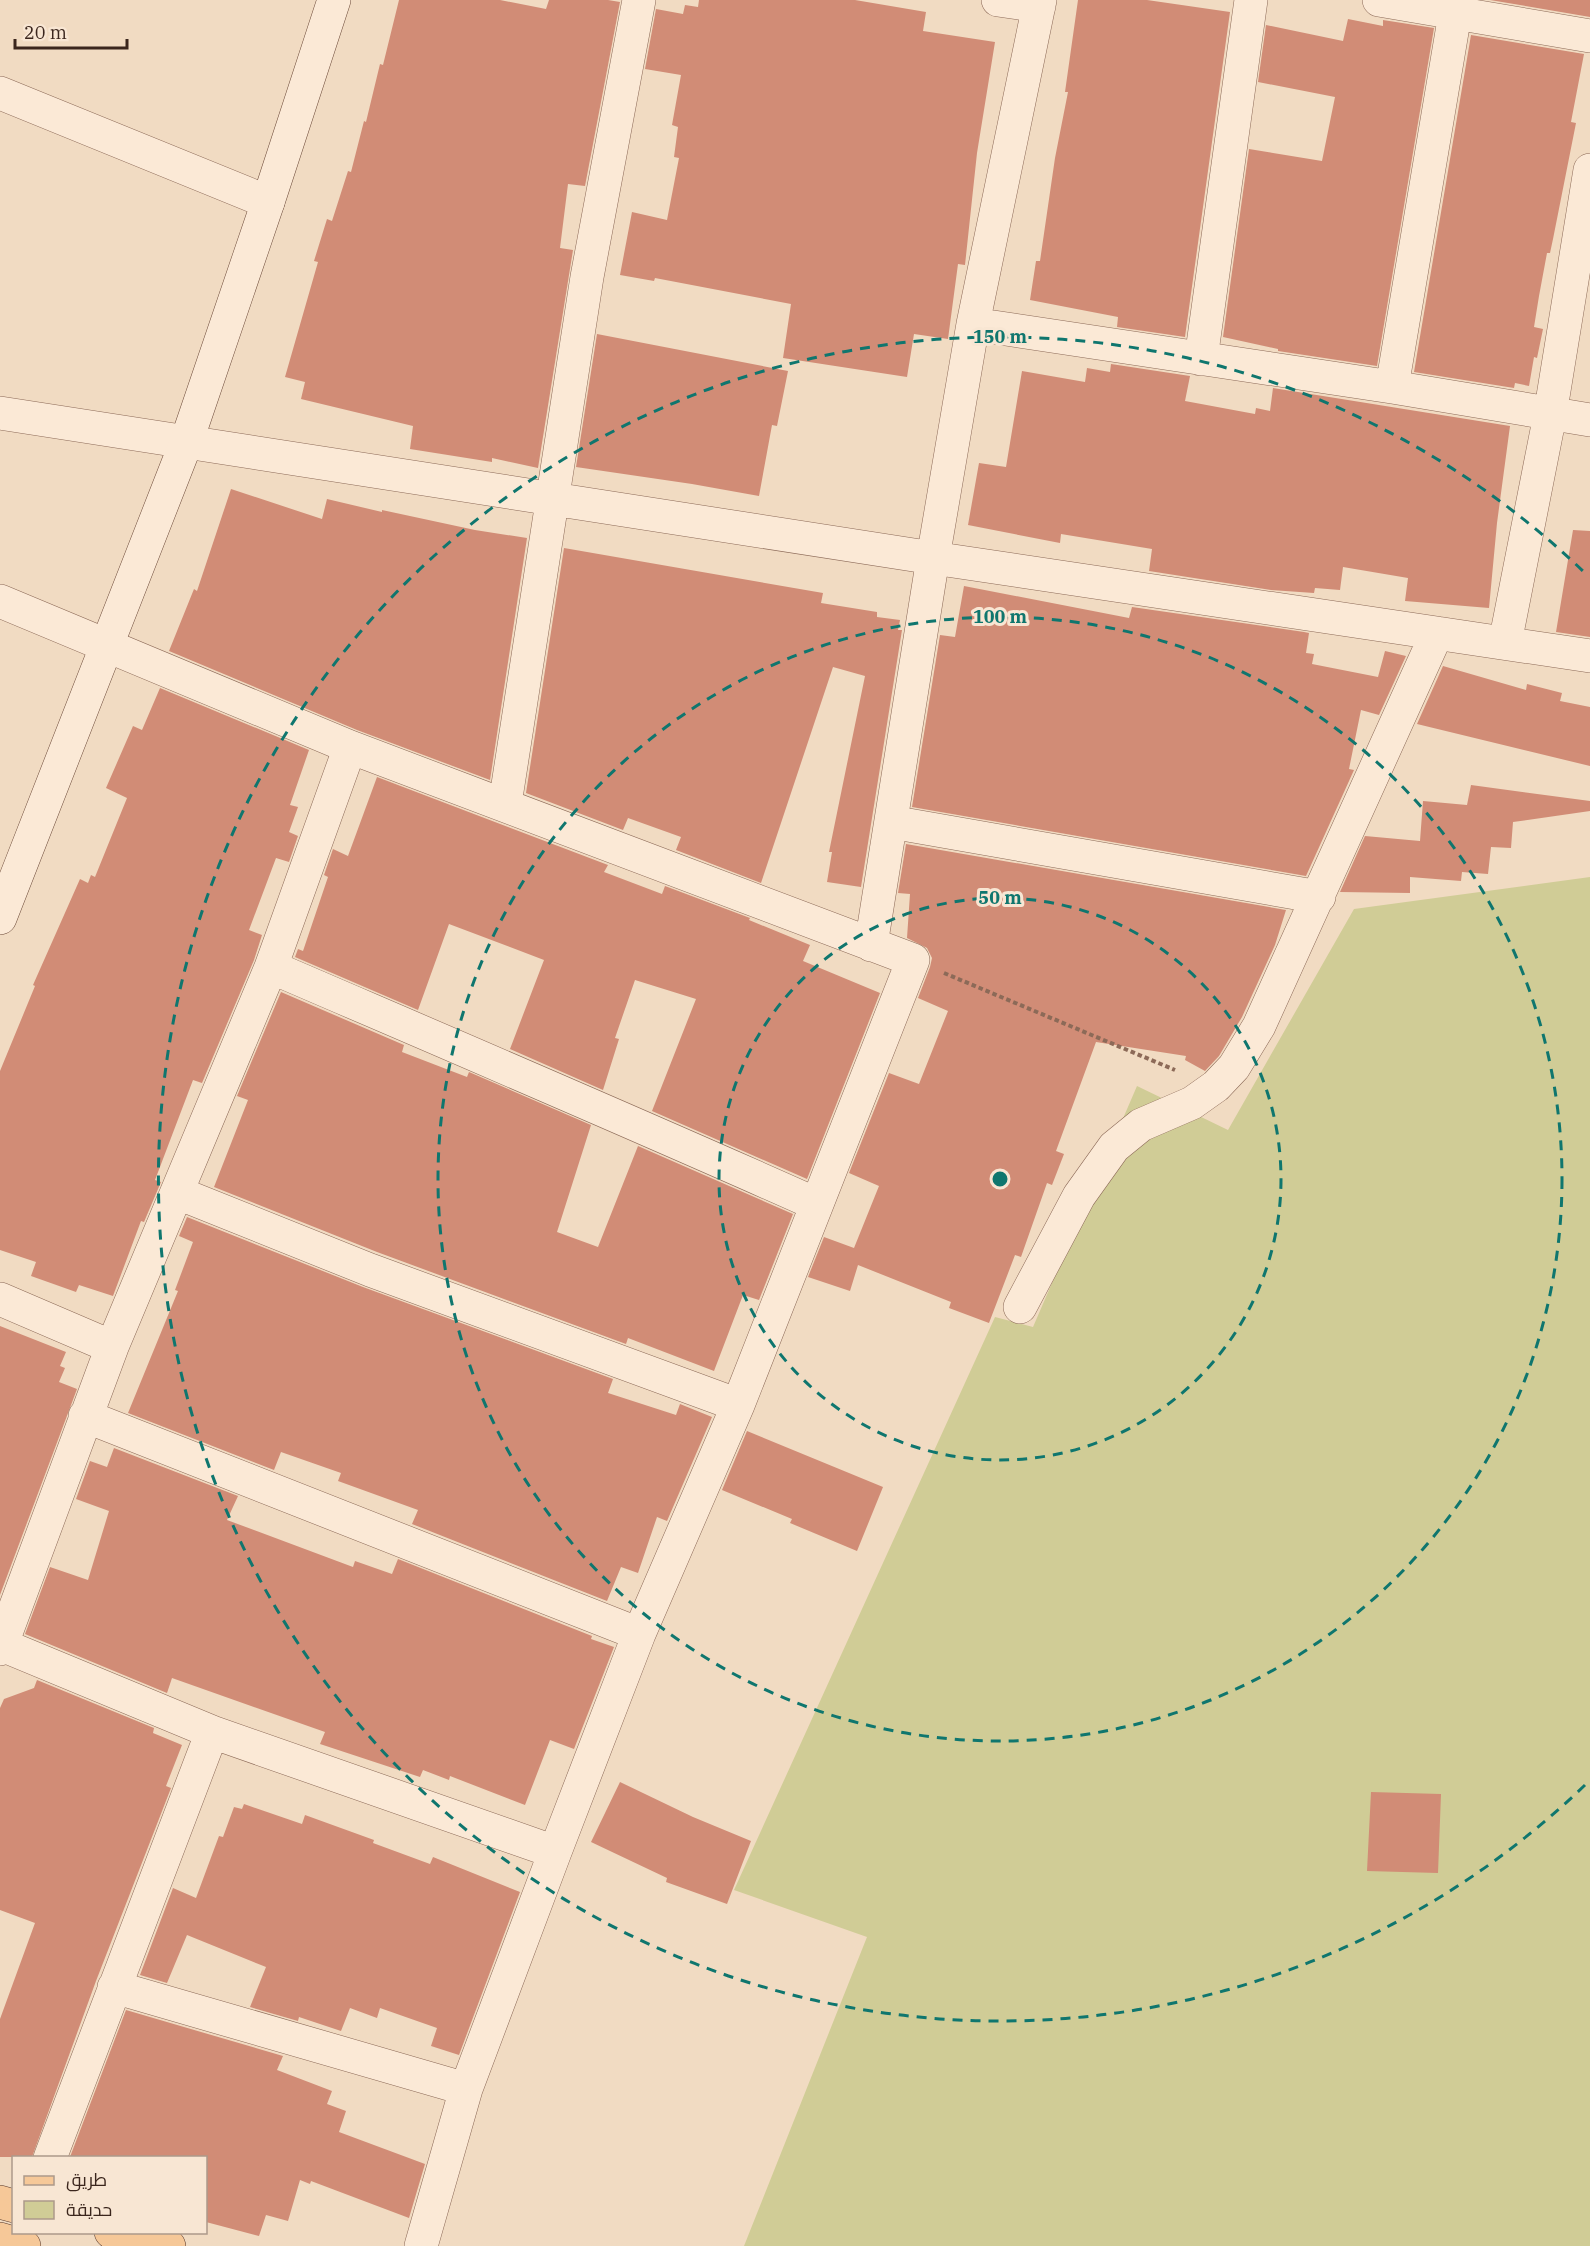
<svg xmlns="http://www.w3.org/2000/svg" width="1590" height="2246" viewBox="0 0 1590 2246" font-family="'IBM Plex Serif',Cairo,serif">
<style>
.green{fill:#d0cc96}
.building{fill:#d18c76}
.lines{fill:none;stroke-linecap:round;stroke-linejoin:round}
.street-casing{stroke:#8c6a58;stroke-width:34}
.secondary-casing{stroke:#6e4c3b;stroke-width:34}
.primary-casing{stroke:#593a2d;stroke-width:34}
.path{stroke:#8c6a58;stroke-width:4;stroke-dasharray:4.5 3;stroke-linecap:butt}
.street{stroke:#fbe9d6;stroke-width:33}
.secondary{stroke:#fbe9d6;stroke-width:33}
.primary{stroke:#f6c898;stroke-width:33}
.ring{fill:none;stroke:#0f766e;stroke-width:3;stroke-dasharray:10 8}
.centre{fill:#0f766e;stroke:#f8e6d3;stroke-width:3}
.ring-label{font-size:18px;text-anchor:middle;font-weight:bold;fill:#0f766e;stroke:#f8e6d3;stroke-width:6;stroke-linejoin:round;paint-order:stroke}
</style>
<rect width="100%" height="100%" fill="#f1dbc2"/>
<path class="green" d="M1590 877V2246H744L867 1937 734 1890 995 1317 1033 1327 1137 1086 1228 1130 1354 909Z"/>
<path class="building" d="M399 0H500L546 9 549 0H608L620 2 585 186 568 184 560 248 573 250 538 468 492 458V462L410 449 413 426 301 399 305 382 285 377 318 262 314 261 327 219 332 221 348 171 351 172 364 121 366 122 380 64 383 65Z
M699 0H855L926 12 923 31 995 42 977 153 965 265 958 264 948 339 914 334 907 377 783 358 791 304 655 278 654 281 620 275 632 212 667 220 679 158 674 157 678 127 672 125 681 75 645 69 656 9 683 14 685 5 698 7Z
M1078 0H1147L1230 12 1185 337 1117 327 1118 317 1030 300 1036 261H1040L1055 158 1068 92H1065Z
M1490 0H1590V17Z
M1348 19 1383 26V20L1434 28 1377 366 1278 351V349L1223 337 1249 149 1322 161 1335 97 1258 82 1266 25 1343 41Z
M1471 35 1584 54 1571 122 1576 123 1553 239 1550 253H1547L1539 296 1534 327 1543 329 1537 358 1534 357 1529 386 1515 383 1514 388 1414 372Z
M597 334 788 371 777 426 772 425 759 496 692 484 576 467Z
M1111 364 1190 376 1185 401 1255 414 1256 408 1270 411 1273 388 1510 426 1497 523 1489 608 1405 601 1408 578 1343 567 1340 590 1315 588 1314 593 1271 590 1149 571 1152 549 1061 534 1060 543 968 525 979 463 1006 467 1022 371 1085 382 1087 368 1110 372Z
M231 489 322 519 327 499 382 512V510L475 530 527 538 490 780 357 730 169 651 194 589 197 591Z
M1573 530 1590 531V637L1556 632Z
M564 548 823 593 821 603 877 612V617L900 620 898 630H902L861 887 827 882 832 852H829L865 676 833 667 761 883 676 850 681 837 628 818 623 830 526 793Z
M964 586 1129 618 1132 607 1304 632 1309 633 1306 653 1314 654 1312 664 1378 677 1385 651 1406 656 1379 715 1361 710 1349 769 1354 770 1306 876 912 807 940 635 955 637Z
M1443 666 1526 690 1527 684 1562 693 1560 701 1590 707V766L1417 724Z
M160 688 309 750 290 805 298 807 289 832 298 836 289 862 276 858 249 930 262 935 254 960 202 1083 193 1080 155 1180 161 1182 144 1222 141 1221 113 1296 79 1285 76 1292 31 1276 36 1262 0 1250V1071L35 986 33 985 80 879 88 883 91 875 95 877 127 798 106 788 133 726 142 730Z
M377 777 608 865 604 872 662 894 665 886 750 918 749 920 810 945 803 961 880 993 807 1179 652 1111 696 999 635 980 615 1038 619 1039 603 1090 510 1049 544 960 449 924 418 1010 295 957 298 949 303 951 328 877 324 875 333 849 348 856Z
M1471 785 1590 801V811L1513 822 1511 848 1491 847 1488 874 1462 872 1461 881 1410 877V893L1340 892 1365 836 1420 841 1423 801 1467 805Z
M906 844 1286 910 1275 945 1242 1017 1219 1056 1205 1071 1185 1060 1186 1056 1096 1042 1056 1151 1064 1154 1052 1185 1047 1183 1021 1257 1015 1255 989 1323 949 1308 951 1302 858 1265 850 1291 808 1277 824 1237 854 1248 879 1186 849 1173 889 1073 919 1084 948 1011 918 998 930 967 932 958 927 948 907 938 910 894 898 893Z
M281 992 404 1045 402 1052 467 1077 469 1072 591 1125 557 1232 598 1247 638 1146 793 1214 759 1300 743 1295 714 1371 628 1338 626 1344 377 1252 214 1187 248 1100 237 1096Z
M187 1217 363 1287 613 1379 608 1393 676 1415 680 1404 712 1417 667 1521 657 1517 638 1573 621 1567 607 1601 412 1524 418 1510 338 1481 341 1473 281 1452 274 1470 128 1413 178 1291 175 1290 193 1242 179 1236Z
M0 1326 66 1352 60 1366 65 1368 59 1382 77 1389 0 1595Z
M747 1431 883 1487 857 1551 790 1523 792 1519 722 1490Z
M114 1448 238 1496 227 1520 353 1567 355 1561 392 1574 398 1559 592 1636 591 1639 614 1647 574 1749 550 1740 525 1805 450 1776 449 1780 423 1770 420 1777 320 1744 325 1732 172 1678 167 1693 25 1634 50 1567 88 1580 109 1511 76 1499 90 1461 107 1467Z
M37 1680 154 1728 153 1733 182 1745 166 1786 171 1788 96 1981 32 2157H0V2019L35 1923 0 1910V1708L4 1699 34 1688Z
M620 1782 693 1817 751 1841 727 1904 666 1882 667 1878 591 1842Z
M1371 1792 1441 1794 1438 1873 1367 1871Z
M244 1804 302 1824 305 1815 374 1840 373 1843 430 1864 433 1857 520 1892 459 2055 431 2046 437 2028 380 2008 377 2018 350 2008 341 2031 299 2017 298 2021 250 2007 266 1967 187 1935 167 1983 140 1975 173 1888 196 1898 219 1836 223 1837 234 1807 242 1809Z
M126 2010 283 2056 277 2070 332 2091 327 2104 346 2111 339 2132 425 2164 409 2218 311 2181 310 2184 300 2180 288 2221 266 2215 259 2236 206 2222V2157H70Z"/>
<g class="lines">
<g class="street-casing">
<path id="street" d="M998 0 1039 6
M1379 0 1590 36
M0 93 268 202
M973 324 1392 387 1590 420
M1201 359 1251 0
M1392 387 1455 14
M0 413 933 558 1590 656
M0 601 350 747 913 960 738 1405 639 1634 555 1852 466 2089 421 2246
M1505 643 1550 415 1590 170
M505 804 587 277 639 0
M891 822 1319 897
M871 945 933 558 973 324 1040 0
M271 967C452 1045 635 1123 816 1204
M178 1193 370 1270 738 1405
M0 1299 112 1347
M1020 1307 1079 1196 1114 1147 1141 1125 1192 1103 1216 1086 1234 1067 1259 1026 1437 633
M85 1416 639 1634
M2 1645 212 1732 555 1852
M0 1649 112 1347 271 967 350 747
M114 1987 466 2089
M50 2158 212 1732"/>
</g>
<g class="secondary-casing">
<path id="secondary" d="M0 918 186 443 268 202 334 0"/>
</g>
<g class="primary-casing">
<path id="primary" d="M0 2202 14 2206
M111 2232 169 2246
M0 2239 24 2246"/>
</g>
<path class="path" d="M944 973 1175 1070"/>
<use href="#street" class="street"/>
<use href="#secondary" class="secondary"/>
<use href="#primary" class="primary"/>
</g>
<g class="ring">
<circle cx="1000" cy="1179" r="281"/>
<circle cx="1000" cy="1179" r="562"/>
<path d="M1585 1785A842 842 0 1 1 1585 573"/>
</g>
<circle cx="1000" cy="1179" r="9" class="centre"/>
<g class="ring-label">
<text x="1000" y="343">150 m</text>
<text x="1000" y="623">100 m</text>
<text x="1000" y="904">50 m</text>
</g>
<rect x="12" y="2156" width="195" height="78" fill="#f8e6d3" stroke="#ac998a" stroke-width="1.5"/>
<rect x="24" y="2176" width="30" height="9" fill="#f6c898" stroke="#ac998a" stroke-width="1.5"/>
<text x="66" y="2186" font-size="18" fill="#3b261d">طريق</text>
<rect x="24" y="2201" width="30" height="18" fill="#d0cc96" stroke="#ac998a" stroke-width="1.5"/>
<text x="66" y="2216" font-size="18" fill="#3b261d">حديقة</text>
<path d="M15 39v9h112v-9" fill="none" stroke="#3b261d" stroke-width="3"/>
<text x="24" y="39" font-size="18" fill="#3b261d" stroke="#f8e6d3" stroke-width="4.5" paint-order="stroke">20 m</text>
</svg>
